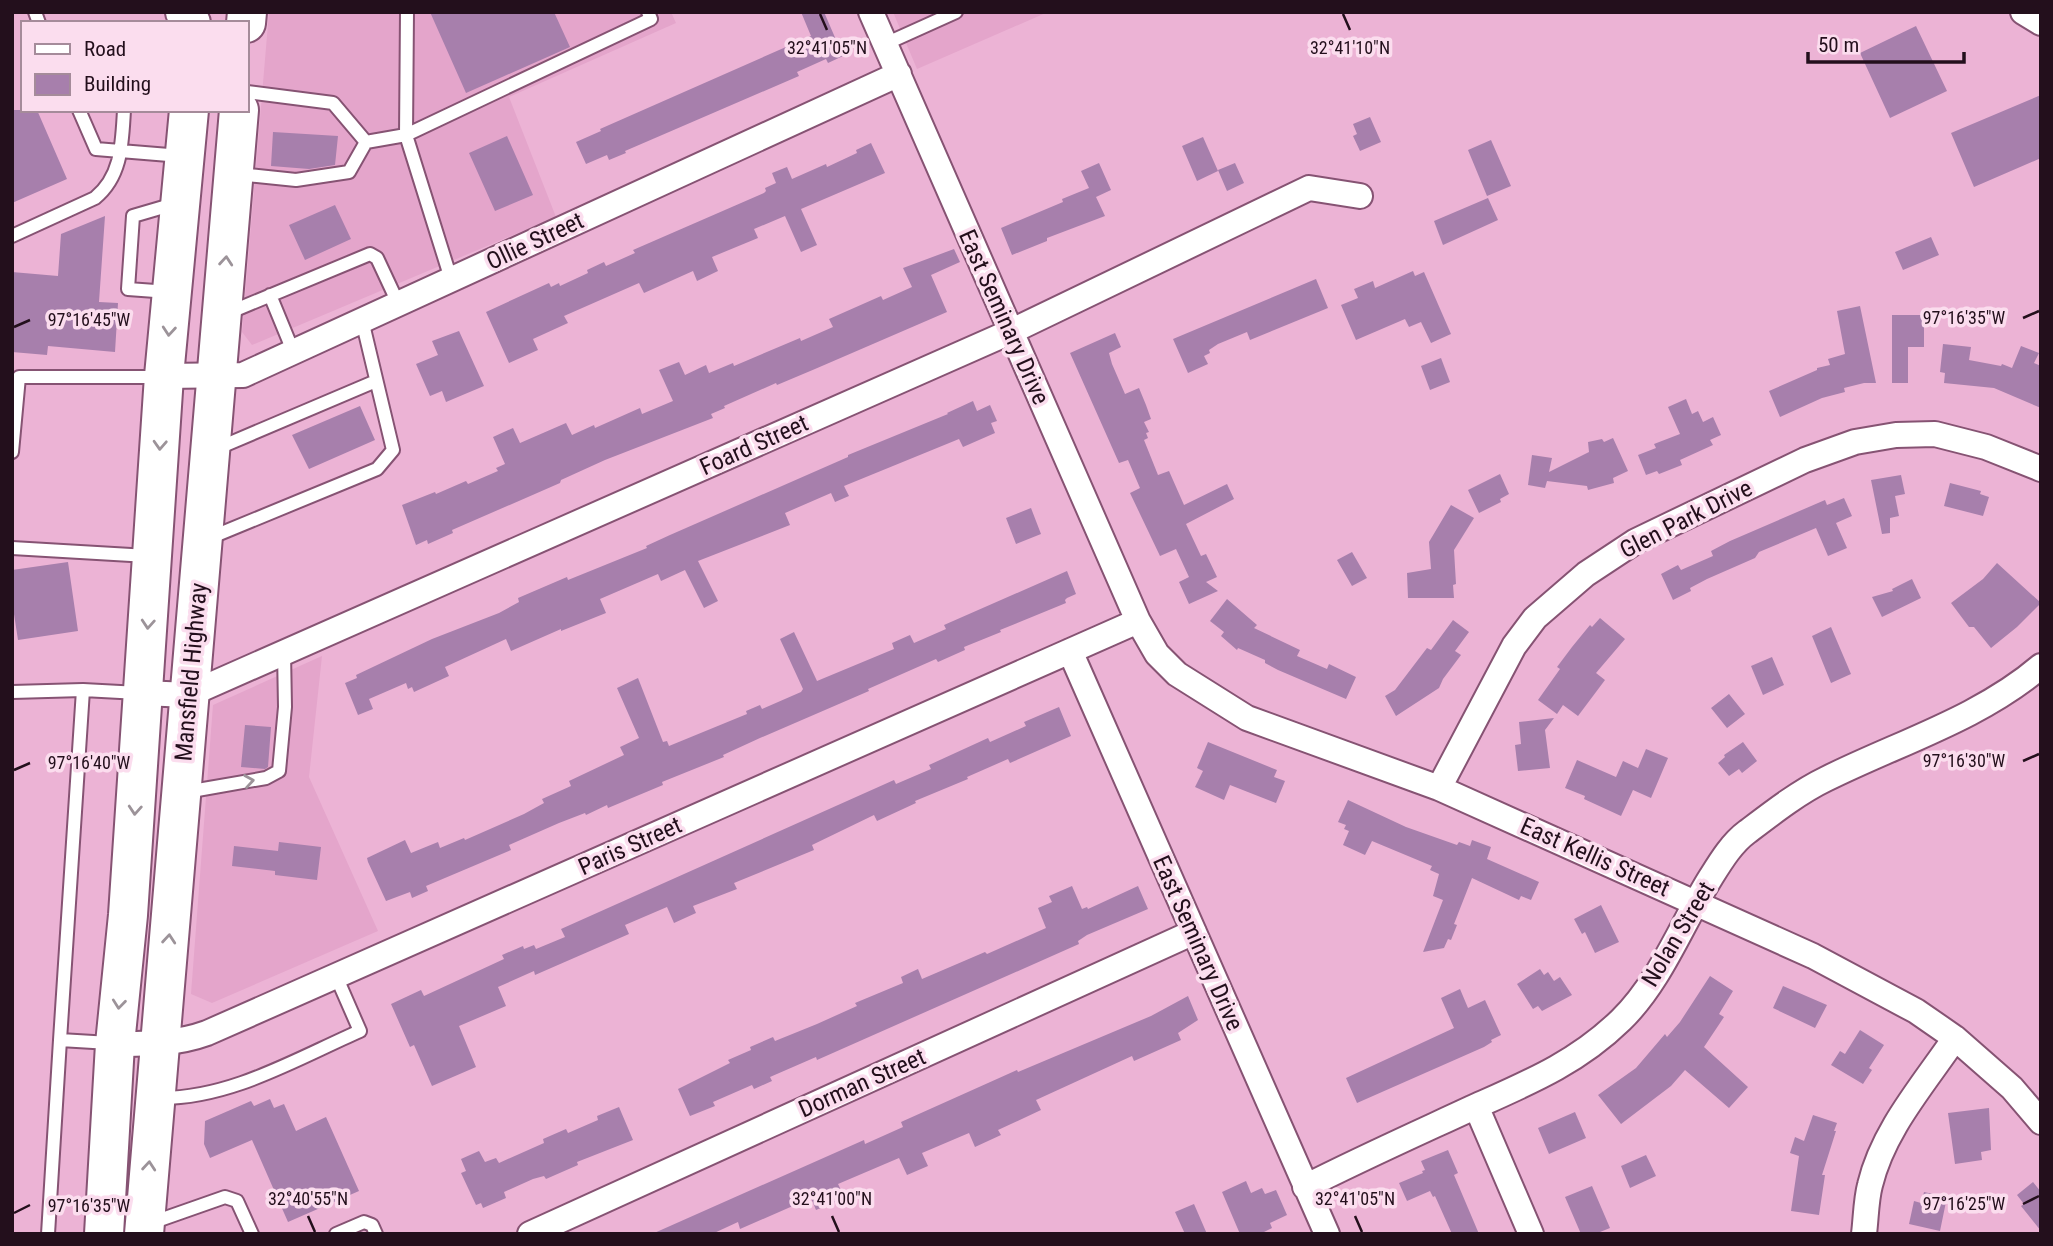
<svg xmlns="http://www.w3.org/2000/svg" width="2053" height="1246" viewBox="0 0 2053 1246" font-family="'Roboto Condensed',sans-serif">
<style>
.built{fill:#e4a5cb}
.building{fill:#a77fac}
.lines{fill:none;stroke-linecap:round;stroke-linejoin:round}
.lane-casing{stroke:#865373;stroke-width:16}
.street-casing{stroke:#865373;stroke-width:28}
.primary-casing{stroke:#865373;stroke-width:42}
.lane{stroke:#fff;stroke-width:12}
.street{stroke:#fff;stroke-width:24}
.primary{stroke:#fff;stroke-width:38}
.oneway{stroke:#9c9399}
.ticks{fill:none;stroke:#230f1c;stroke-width:2.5}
.labels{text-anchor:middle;stroke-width:7;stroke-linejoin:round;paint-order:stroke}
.street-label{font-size:24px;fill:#230f1c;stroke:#fbddee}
.ticks-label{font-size:18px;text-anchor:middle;fill:#230f1c;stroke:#fbddee;stroke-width:7;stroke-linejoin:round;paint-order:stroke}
</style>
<rect width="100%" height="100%" fill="#ecb3d5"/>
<path class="built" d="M269 12H671L676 23 509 97 556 217 252 345 242 332Z
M893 12H1048L917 69Z
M322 656 309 777 378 931 212 1003 191 994 213 705Z"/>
<path class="building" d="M430 12H554L570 47 466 93Z
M801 12H824L843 56 828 63 826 59 797 72 799 76 625 151 626 153 609 160 607 155 586 164 576 142 601 131 600 129 811 36Z
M1916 26 1947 91 1890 118 1860 53Z
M2041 95V158L1974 187 1951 133Z
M12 110H37L67 179 12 203Z
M1370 117 1381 142 1360 151 1353 136 1357 134 1353 124Z
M273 132 338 136 335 165 309 169 271 166Z
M507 136 533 195 495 211 469 153Z
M1203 137 1218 171 1197 181 1182 146Z
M1491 140 1511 186 1487 196 1468 150Z
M871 143 885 173 801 209 817 245 801 252 785 216 754 229 758 238 712 257 718 271 697 281 693 271 644 293 639 283 564 316 568 323 533 339 538 350 509 363 486 312 549 283 551 287 559 283 560 286 588 273 587 270 604 262 606 266 635 253 633 250 764 193 766 191 765 188 776 183 772 173 787 167 792 179 826 164 827 167 857 153 856 150Z
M1099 163 1111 190 1096 197 1105 216 1047 238V241L1012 255 1001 228 1063 202 1062 199 1089 188 1081 171Z
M1235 163 1244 183 1227 191 1218 170Z
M1488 198 1498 220 1443 245 1434 221Z
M335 205 351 239 305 260 289 225Z
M105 216 99 302 118 303 115 352 48 346 47 355 12 352V272L58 276 61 234Z
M1931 237 1939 255 1903 270 1895 252Z
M954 249 960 262 931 275 947 312 815 369 777 385 776 383 724 406 725 408 711 414 713 418 605 460 561 480 560 483 452 530 453 533 428 544 427 540 416 545 402 505 435 492 436 494 466 481 468 484 498 471 496 468 505 464 493 437 513 428 520 443 566 423 572 435 594 425 595 428 640 408 642 414 673 401 659 370 679 362 685 375 706 365 709 373 733 363 734 366 800 338 801 341 833 327 829 319 881 296 883 300 912 287 903 268Z
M1413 271 1415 276 1424 272 1451 334 1431 343 1421 322 1409 327 1405 319 1356 340 1341 305 1358 298 1354 289 1373 281 1375 288Z
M1316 279 1328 308 1250 340 1247 332 1218 344 1209 350 1210 353 1204 356 1208 364 1188 373 1173 339Z
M1860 306 1876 383H1864L1844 388 1845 392 1822 398 1780 417 1769 391 1817 370V368L1830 365 1828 359 1845 354 1837 311Z
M1892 315H1924V347H1908V383H1892Z
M459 331 484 386 446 402 442 391 430 396 416 364 438 355 432 341Z
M1115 333 1121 347 1109 353 1112 364 1125 394 1139 388 1146 405 1151 419 1144 422 1149 432 1146 433 1148 438 1144 440 1158 475 1169 471 1184 505 1227 484 1234 499 1186 524 1201 556 1206 554 1217 577 1206 582 1218 591 1189 604 1179 582 1189 577 1176 549 1160 556 1130 493 1140 488 1128 460 1119 463 1070 353Z
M1943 344 1971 347 1969 360 2001 366 2002 364 2012 368 2021 346 2039 353 2034 363 2041 366V408L1994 388 1944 383 1945 373 1940 372Z
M1441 358 1450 382 1430 390 1421 366Z
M1686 399 1692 414 1698 411 1703 422 1713 417 1721 435 1710 440 1713 445 1680 460 1682 465 1659 474 1657 471 1646 475 1638 455 1656 448 1654 444 1680 434 1668 407Z
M973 401 977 411 990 405 997 421 991 423 995 433 963 447 959 439 844 486 849 496 835 502 831 493 785 513 790 525 698 561 718 601 704 608 685 570 661 581 658 574 600 599 606 613 561 631V629L511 651 506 639 445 667 449 676 414 692 412 687 408 689 406 683 369 699 373 709 358 715 345 683 357 678 356 675 432 639 499 613 519 602 518 598 567 577 568 580 647 548 646 546 670 535 848 457V455L948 414 947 413Z
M360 406 375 440 309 469 292 435Z
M1613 438 1628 471 1613 478 1614 483 1588 490 1587 486 1547 481 1545 488 1528 485 1532 455 1552 458 1549 472 1589 452 1588 442 1602 439 1604 442Z
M1500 474 1509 494 1500 499 1501 502 1479 513 1468 490Z
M1901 475 1905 494 1895 496 1899 516 1890 518V533L1882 534 1871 480Z
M1950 483 1981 491 1980 494 1989 497 1983 516 1944 506Z
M1844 498 1852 516 1836 523 1847 548 1828 556 1816 528 1759 552 1755 558 1707 579 1690 588 1691 591 1673 600 1661 574 1678 565 1681 570 1713 556 1711 551 1730 541 1825 500 1827 505Z
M1451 505 1474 518 1454 550 1456 584 1453 585 1454 598H1408L1407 573 1431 569 1429 542Z
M1031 508 1041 534 1016 544 1006 518Z
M1352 552 1367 578 1352 586 1337 560Z
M68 562 78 631 18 640 12 601V570Z
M1997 563 2041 603 2017 627 1991 648 1974 627H1969L1951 603 1983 579Z
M1067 571 1076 594 1067 598 1065 600 1066 603 1000 630 1001 632 964 647 965 650 938 662 936 659 868 689 869 691 760 738 723 755 724 757 662 782 663 785 608 808 607 805 586 815 585 813 559 823 509 845 511 850 426 886 428 891 412 898 410 892 386 901 368 862 367 858 405 840 411 853 438 842 440 848 464 838 465 840 524 814 544 803 542 799 571 786 569 781 624 755 620 747 639 738 617 688 638 678 663 742 667 741 669 746 747 714 746 711 760 705 762 709 801 692 803 689 780 639 794 632 817 681 894 649 892 643 910 635 914 643 946 629 944 625Z
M1912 579 1921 598 1882 617 1872 597 1893 591 1892 589Z
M1227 599 1257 625 1254 628 1300 650 1297 656 1327 669 1329 664 1356 677 1346 699 1278 670 1265 663V660L1238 648 1237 650 1221 636 1224 632 1210 621Z
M1600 618 1625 639 1596 673 1605 680 1578 716 1563 705 1557 714 1538 700 1560 669 1557 667 1572 647 1590 625 1592 627Z
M1453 620 1469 632 1455 651 1461 655 1443 679 1439 688 1396 716 1385 696 1395 690 1427 648 1431 650Z
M1831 627 1851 674 1831 683 1812 636Z
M1772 657 1784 685 1763 695 1751 666Z
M1729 694 1745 714 1727 728 1711 708Z
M1059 707 1071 736 1010 763 1008 759 967 777 968 779 915 801 916 803 877 821 874 815 812 845 814 850 734 883 737 889 693 906 696 913 674 923 667 907 625 925 629 934 535 975 534 971 498 987 506 1006 459 1026 476 1067 432 1086 414 1045 410 1047 391 1004 421 990 424 996 504 959 502 955 523 946 524 949 534 945 536 949 565 937 561 929 894 780 896 784 931 769 929 765 988 738 990 742 1026 726 1024 722Z
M1554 718 1545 730 1550 768 1518 771 1515 745 1521 744 1519 722Z
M245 725 271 727 268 767 265 769 241 767Z
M1208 742 1277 770 1274 777 1285 781 1276 803 1230 785 1224 800 1195 787 1203 771 1197 768Z
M1743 742 1757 761 1742 773 1739 769 1729 776 1718 763 1725 757 1724 755Z
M1646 749 1668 758 1651 798 1633 790 1621 816 1584 799 1585 796 1565 788 1577 760 1616 777 1623 761 1638 768Z
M1348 800 1406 827 1457 845 1459 842 1470 846 1472 840 1491 847 1487 859 1539 882 1531 900 1521 896 1519 900 1472 878 1454 924 1457 925 1451 940 1448 939 1444 948 1423 952 1443 900 1433 896 1439 874 1430 870 1432 866 1372 841 1365 855 1343 845 1349 831 1344 829 1346 825 1338 822Z
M279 842 321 847 317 880 275 875V871L232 866 234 846 278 851Z
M1072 886 1082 909 1087 907 1088 909 1138 886 1148 909 1087 935 1078 941 1079 944 817 1060 816 1057 770 1077 772 1081 754 1089 752 1085 713 1102 715 1106 690 1116 678 1089 730 1063 728 1060 751 1050 750 1047 773 1037 775 1041 817 1024 857 1006 855 1003 903 983 901 977 918 969 922 979 985 952 987 954 1046 928 1038 908 1052 902 1049 896Z
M1601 905 1619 942 1595 953 1585 932 1582 934 1574 919Z
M1540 969 1544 975 1548 972 1554 981 1560 977 1572 995 1542 1011 1538 1006 1533 1009 1517 984Z
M1710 976 1733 991 1719 1014 1724 1017 1704 1047 1748 1087 1729 1108 1685 1070 1671 1086 1621 1124 1598 1095 1636 1068 1665 1034 1667 1037 1680 1022Z
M1783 986 1827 1005 1815 1028 1773 1008Z
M1460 989 1468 1008 1485 1000 1501 1035 1491 1040 1492 1042 1484 1047 1357 1103 1346 1078 1454 1028 1441 998Z
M1188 996 1198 1020 1178 1033 1181 1040 1134 1061 1132 1056 1036 1100 1041 1110 998 1130 1001 1135 975 1147 969 1133 922 1153 928 1166 907 1175 899 1158 838 1184 843 1194 833 1199 835 1202 816 1210 811 1198 740 1229 738 1222 712 1234H652L864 1140 865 1144 903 1127 901 1122 1017 1070 1018 1072 1151 1016Z
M1860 1030 1884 1045 1869 1068 1872 1070 1863 1084 1831 1065 1840 1051 1845 1054Z
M270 1099 274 1108 284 1104 296 1131 326 1117 359 1191 288 1222 252 1140 210 1158 204 1144 205 1121 251 1101 254 1106Z
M619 1107 633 1140 577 1162 578 1165 546 1179 544 1176 533 1179 504 1192 506 1198 483 1208 481 1203 476 1205 461 1173 466 1171 461 1159 479 1151 485 1162 496 1158 499 1163 544 1143 543 1139 566 1129 568 1133 598 1120 597 1116Z
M1989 1108 1991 1150 1981 1152 1982 1160 1955 1164 1948 1113Z
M1575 1112 1586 1138 1549 1154 1538 1128Z
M1813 1115 1837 1123 1834 1131H1836L1822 1175H1825L1819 1215 1791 1211 1799 1156 1790 1153 1795 1137 1804 1141Z
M1448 1150 1458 1173 1454 1175 1479 1234H1452L1435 1196 1433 1197 1430 1191 1407 1201 1399 1183 1423 1173 1422 1171 1425 1170 1421 1161Z
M1646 1155 1656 1176 1630 1188 1621 1166Z
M1246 1181 1251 1193 1262 1188 1265 1194 1276 1190 1287 1215 1270 1223 1272 1228 1260 1234H1240L1222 1192Z
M2033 1182 2041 1192V1231L2021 1206 2024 1204 2017 1195Z
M1592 1186 1610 1228 1595 1234H1581L1565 1197Z
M1924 1192 1947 1197 1940 1231 1909 1224 1914 1201 1921 1203Z
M1194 1204 1207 1234H1185L1175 1212Z"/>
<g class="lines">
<g class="lane-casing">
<path id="lane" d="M35 12 39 23
M407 12 406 135 651 19 648 12
M885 44 956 12
M247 92 333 103 366 142 406 135 451 279
M79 110 96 149 181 156
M238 174 296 180 349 172 366 142
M12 236 95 198C122 176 122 143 124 110
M169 292 128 289 133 216 174 204
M270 295 293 351
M228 313 370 254 377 258 398 303
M216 449 376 381
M12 452 19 377H160
M207 539 377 469 393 450 362 320
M12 548 148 556
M12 692 83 690
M186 792 266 778 279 771 285 707 284 652
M110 1043 60 1040 83 690 139 693
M159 1098C230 1099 296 1059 360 1031L336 976
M151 1223 225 1197 237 1201 252 1234
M48 1234 60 1040
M336 1234 364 1222 372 1225 376 1234"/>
</g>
<g class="street-casing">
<path id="street" d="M871 12 1138 621 1157 654 1177 674 1247 718 1439 788 1813 956 1916 1011 1955 1038 2012 1088 2041 1122
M2023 12 2041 23
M164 376 243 375 899 74
M1070 651 1327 1234
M143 693 188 695 1010 332 1309 188 1360 196
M1439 788 1514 646 1535 618 1586 574 1636 541 1805 460 1855 442 1896 435 1935 434 1986 447 2041 469
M115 1044C147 1044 177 1044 207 1033L1138 621
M1476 1106 1531 1234
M1305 1187C1360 1159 1416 1134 1472 1108 1528 1083 1577 1063 1621 1020 1661 981 1682 923 1711 877 1721 861 1732 843 1747 832 1772 813 1799 792 1826 779 1898 743 1979 719 2041 666
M530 1234 1194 932
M1864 1234C1866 1218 1866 1200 1870 1185 1883 1130 1924 1084 1955 1038"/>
</g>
<g class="primary-casing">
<path id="primary" d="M185 12 191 23
M246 23 247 12
M104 1234 115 1044 128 915 164 376 189 110
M144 1234 239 110"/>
</g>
<use href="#lane" class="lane"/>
<use href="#street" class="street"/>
<use href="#primary" class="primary"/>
</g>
<defs><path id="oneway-chevron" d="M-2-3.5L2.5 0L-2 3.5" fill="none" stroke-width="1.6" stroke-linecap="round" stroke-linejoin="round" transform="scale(1.75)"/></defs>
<g class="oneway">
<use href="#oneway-chevron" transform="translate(226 261) rotate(-85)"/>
<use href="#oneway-chevron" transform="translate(169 331) rotate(95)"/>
<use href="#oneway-chevron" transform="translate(160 445) rotate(93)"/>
<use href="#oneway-chevron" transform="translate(148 624) rotate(94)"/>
<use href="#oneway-chevron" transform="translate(249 781) rotate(-9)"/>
<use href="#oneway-chevron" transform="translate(135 810) rotate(94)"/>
<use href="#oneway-chevron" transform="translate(169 939) rotate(-85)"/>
<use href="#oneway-chevron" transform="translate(119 1004) rotate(96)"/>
<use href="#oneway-chevron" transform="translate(149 1166) rotate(-85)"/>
</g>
<path class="ticks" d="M820 14 827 30M1343 14 1350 30M2023 318 2039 311M14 327 30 320M2023 761 2039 754M14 770 30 763M2023 1204 2039 1196M14 1213 30 1205M308 1216 315 1232M832 1216 839 1232M1355 1216 1362 1232"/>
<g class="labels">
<g class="street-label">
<text transform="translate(535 241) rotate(-25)" y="8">Ollie Street</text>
<text transform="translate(1004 317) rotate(66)" y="8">East Seminary Drive</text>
<text transform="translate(754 445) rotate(-24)" y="8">Foard Street</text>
<text transform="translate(1686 519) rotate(-27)" y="8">Glen Park Drive</text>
<text transform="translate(191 672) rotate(-85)" y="8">Mansfield Highway</text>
<text transform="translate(630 846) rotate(-24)" y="8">Paris Street</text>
<text transform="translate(1595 857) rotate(24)" y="8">East Kellis Street</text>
<text transform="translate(1678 934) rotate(-59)" y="8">Nolan Street</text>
<text transform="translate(1198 943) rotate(66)" y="8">East Seminary Drive</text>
<text transform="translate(862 1083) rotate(-24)" y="8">Dorman Street</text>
</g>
</g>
<g class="ticks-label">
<text x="827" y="54">32°41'05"N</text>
<text x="1350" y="54">32°41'10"N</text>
<text x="1964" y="324">97°16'35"W</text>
<text x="89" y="326">97°16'45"W</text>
<text x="1964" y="767">97°16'30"W</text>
<text x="89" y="769">97°16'40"W</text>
<text x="308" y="1205">32°40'55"N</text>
<text x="832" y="1205">32°41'00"N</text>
<text x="1355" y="1205">32°41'05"N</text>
<text x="1964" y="1210">97°16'25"W</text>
<text x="89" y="1212">97°16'35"W</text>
</g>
<rect width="2053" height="1246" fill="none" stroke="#230f1c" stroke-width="28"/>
<rect x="21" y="21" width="228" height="91" fill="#fbddee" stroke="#a58b9a" stroke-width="2"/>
<rect x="35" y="44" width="35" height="10" fill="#ffffff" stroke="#a58b9a" stroke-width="2"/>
<text x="84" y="56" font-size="21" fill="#230f1c">Road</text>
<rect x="35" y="74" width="35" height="21" fill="#a77fac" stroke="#a58b9a" stroke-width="2"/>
<text x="84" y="91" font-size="21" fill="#230f1c">Building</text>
<path d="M1808 52v10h156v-10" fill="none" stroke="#230f1c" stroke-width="3.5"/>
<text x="1818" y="52" font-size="21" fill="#230f1c" stroke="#fbddee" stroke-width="5" paint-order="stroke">50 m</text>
</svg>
